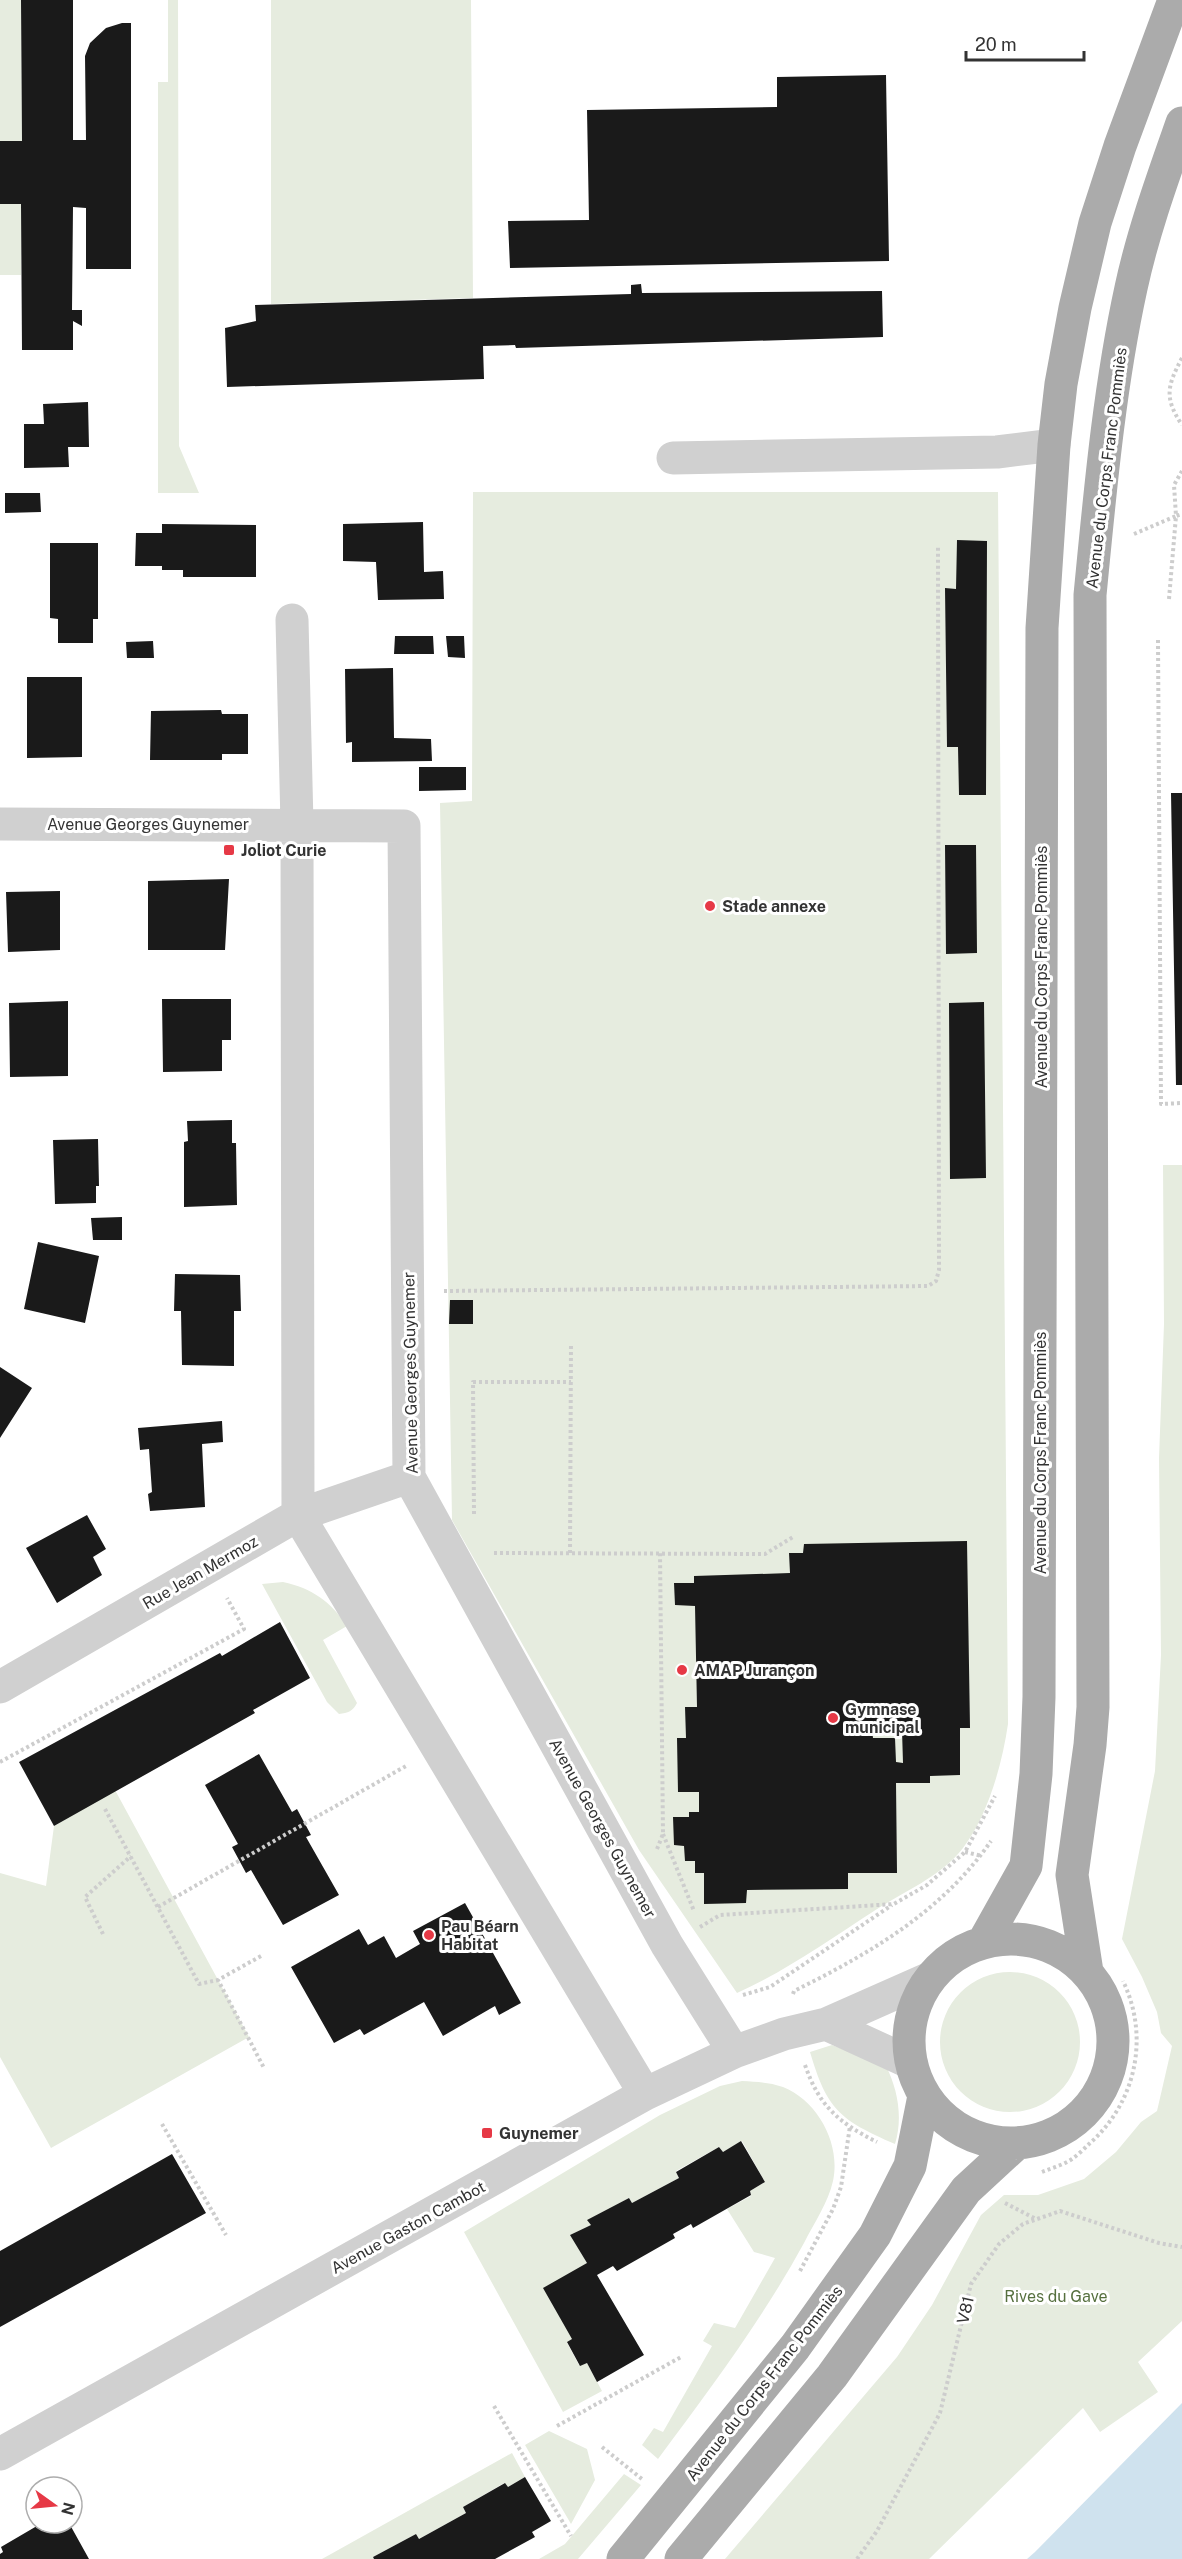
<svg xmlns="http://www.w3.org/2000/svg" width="1182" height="2559" viewBox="0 0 1182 2559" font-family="'Public Sans',sans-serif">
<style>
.green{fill:#e6ecdf}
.water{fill:#cfe2ee}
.building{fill:#1a1a1a;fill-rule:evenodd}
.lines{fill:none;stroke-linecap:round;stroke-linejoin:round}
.path{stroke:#cdcdcd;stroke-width:4;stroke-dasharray:3 3;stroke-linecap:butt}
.minor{stroke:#d0d0d0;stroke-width:33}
.major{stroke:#ababab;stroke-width:33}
.poi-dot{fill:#e63946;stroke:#fff;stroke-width:2}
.labels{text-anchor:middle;stroke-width:6;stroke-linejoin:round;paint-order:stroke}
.street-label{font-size:16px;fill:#333;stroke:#fff}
.poi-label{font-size:16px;font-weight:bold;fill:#333;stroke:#fff;text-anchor:start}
.park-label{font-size:16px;fill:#56703f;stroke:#fff}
</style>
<rect width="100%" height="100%" fill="#fff"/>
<path class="green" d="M0 0H21L22 141H0Z
M168 0H178L179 446 199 493H158V82H168Z
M271 0H471L473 298 271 304Z
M0 204H21V275H0Z
M473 492H998L1008 1724C1002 1765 988 1815 963 1848 942 1876 903 1892 874 1911 829 1940 786 1971 737 1993L639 1850 452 1520 440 803 472 801Z
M1163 1165H1182V2321L1138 2362 1158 2392 1100 2432 1083 2408 929 2559H725L897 2357 932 2305 981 2215 1004 2195H1038L1084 2179 1116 2152 1141 2122 1157 2111 1172 2046 1161 2033 1157 2012 1142 1977 1122 1939 1155 1771 1161 1655 1159 1458 1164 1324Z
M283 1582C312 1588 331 1602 347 1626L323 1640 357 1703C353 1711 348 1713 339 1714L327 1702 262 1584Z
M115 1790 249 2037 51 2148 0 2057V1873L46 1886 54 1826Z
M940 2042a70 70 0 1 1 140 0a70 70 0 1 1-140 0Z
M832 2045 886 2066C898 2090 903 2118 895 2144 840 2120 827 2110 810 2052Z
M742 2081C757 2082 769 2082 783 2087 818 2101 841 2144 833 2181 828 2203 814 2223 804 2243 762 2320 710 2389 658 2459L642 2445 654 2428 663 2432 712 2346 703 2341 714 2323 735 2328 775 2258 754 2252 727 2209 751 2196 750 2191 765 2182 742 2141 723 2152 719 2147 676 2171 679 2178 632 2203 629 2198 588 2220 591 2225 571 2235 587 2263 572 2339 567 2343 579 2365 587 2363 602 2391 563 2412 464 2232 660 2115 720 2086Z
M549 2431 587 2449 595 2480 571 2524 525 2445Z
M512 2453 525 2477 508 2487 504 2483 463 2507 466 2513 419 2539 416 2534 373 2557 374 2559H322Z
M624 2474 641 2485 578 2559H539L565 2544Z"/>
<path class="water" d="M1182 2403V2559H1027L1035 2552Z"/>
<path class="building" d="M21 0H73V140H86L85 56 90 43 106 28 122 23H131V269H86V208L73 207 72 310H82V326L73 321V350H22L21 204H0V141H22Z
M886 75 889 261 510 268 508 221 589 220 587 110 777 107V77Z
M641 284 642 293 882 291 883 337 516 348 515 345 483 346 484 379 227 387 225 328 256 321 255 305 631 294V285Z
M88 402 89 447H68L69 467 24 468V424H44L43 404Z
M5 493H40L41 512 5 513Z
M423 522 424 572 443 571 444 599 378 600 376 562 343 561V524Z
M162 524 256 525V577H183V570H162V566H135L136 533H162Z
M957 540 987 541 986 795H959L958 747H947L945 588 956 589Z
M50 543H98V619H93V643H58V619L50 618Z
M395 636H433L434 654H394Z
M446 636H464L465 658 448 657Z
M153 641 154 658H127L126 642Z
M393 668 394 738 431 739 432 761 352 762V742L346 743 345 669Z
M27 677H82V757L27 758Z
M221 710 222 714H248V754H222V760H150L151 711Z
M419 767H466V790L419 791Z
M1171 793H1182V1085H1176Z
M945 845H976L977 953 946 954Z
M229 879 225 950H148V881Z
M60 891V950L8 952 6 892Z
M162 999H231V1040H222V1071L163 1072Z
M68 1001V1076L10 1077 9 1003Z
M984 1002 986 1178 950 1179 949 1003Z
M232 1120V1143H236L237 1205 184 1207V1142L188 1141 187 1121Z
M98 1139 99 1186H96V1203L55 1204 53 1140Z
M122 1217V1240H93L91 1218Z
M38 1242 99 1256 85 1323 24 1309Z
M175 1274 240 1275 241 1311H234V1366L182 1365 181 1311H174Z
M450 1300H473V1324H449Z
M0 1367 32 1388 0 1438Z
M222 1421 223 1442 202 1444 205 1507 150 1511 148 1494 152 1492 149 1449 140 1450 138 1428Z
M87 1515 106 1549 93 1557 102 1575 57 1603 26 1548Z
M967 1541 970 1728H960V1775L930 1776V1783H896L897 1873H848V1889L747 1890 746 1903 704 1904V1873H695V1861H685L684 1846 674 1845 673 1817H689V1812H699V1792H678L677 1738H686L685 1707H697L695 1606 675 1605 674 1583H694V1576L790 1573 789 1553H803L804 1544ZM872 1730H902L903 1763 896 1762 895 1738H873Z
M280 1622 310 1678 253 1710 255 1713 54 1826 19 1762 220 1653 222 1656Z
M259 1754 292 1812 297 1809 311 1835 306 1837 339 1895 283 1925 251 1870 246 1873 232 1847 238 1844 205 1785Z
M465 1903 521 2003 499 2015 495 2006 443 2036 424 2002 364 2035 360 2029 334 2043 291 1967 359 1929 368 1945 384 1936 396 1958 420 1944 413 1931Z
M741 2141 765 2182 750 2191 751 2195 693 2228 691 2224 673 2234 675 2238 617 2271 613 2266 597 2275 644 2355 597 2382 587 2363 580 2366 567 2342 572 2339 543 2288 587 2263 570 2235 591 2225 587 2220 629 2198 632 2203 679 2178 676 2172 719 2147 723 2152Z
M172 2154 206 2213 0 2327V2251Z
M525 2477 551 2521 532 2532 535 2537 495 2559H374L373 2557 416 2534 419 2539 466 2513 463 2507 505 2483 508 2487Z
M42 2523H48L50 2525 54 2523H69L89 2559H0V2554L3 2552 1 2547Z"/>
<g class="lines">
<path class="path" d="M1182 358C1167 386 1164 398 1182 425
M1134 534 1176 516 1174 485 1182 471
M1169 599 1176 516 1182 514
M1158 640 1161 1104 1182 1103
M444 1291 928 1286 936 1281 939 1270 938 546
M474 1514 473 1382H571
M494 1553 765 1554 793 1537
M570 1553 571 1343
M0 1762 244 1629 227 1598
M105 1809 199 1984 218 1980
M663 1834 694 1911
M657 1849 663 1834 660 1553
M965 1852 982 1856
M158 1907 406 1766
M700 1927 720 1915 894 1904 927 1885 965 1852 995 1796
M103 1934 85 1897 131 1856
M261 1956 218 1980 264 2068
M793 1994 794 1991C869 1954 942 1912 991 1841
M743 1995 770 1987 892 1905
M805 2065C819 2106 839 2123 877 2142
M162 2124 226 2235
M1042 2172C1052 2168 1063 2165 1072 2159 1078 2155 1084 2149 1089 2144 1136 2103 1150 2037 1123 1981
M1005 2203 1036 2219
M800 2271 833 2209 841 2187 850 2126
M494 2406 571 2536
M557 2426 681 2357
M602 2447 642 2479
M857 2559 877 2531 940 2413 971 2284 999 2244 1023 2224 1060 2211 1159 2243 1182 2247"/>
<path class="minor" d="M673 458 997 452 1054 445
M292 620 297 824 298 1515 645 2094
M0 824 404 826 409 1477 667 1945 734 2052
M0 1687 298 1515 409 1477
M826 2024 911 2063
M0 2454 645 2094 734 2052 784 2034 826 2024 930 1978"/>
<path class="major" d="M909 2041a102 102 0 1 1 204 0a102 102 0 1 1-204 0Z
M984 1941 1026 1866 1036 1774 1039 1697 1042 628 1054 445 1061 384 1075 308 1095 223 1120 146 1174 0
M1087 1972 1072 1875 1090 1745 1093 1707 1090 595C1100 493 1109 389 1131 288 1143 232 1163 177 1182 123
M623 2559 795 2347 875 2235 910 2166 924 2096
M681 2559 832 2376 966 2190 1016 2144"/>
</g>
<g class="poi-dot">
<rect x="223" y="844" width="12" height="12" rx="3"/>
<circle cx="710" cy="906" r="6"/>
<circle cx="682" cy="1670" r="6"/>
<circle cx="833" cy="1718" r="6"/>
<circle cx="429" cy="1935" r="6"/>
<rect x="481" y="2127" width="12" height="12" rx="3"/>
</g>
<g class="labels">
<g class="street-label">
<text transform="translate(1106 468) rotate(-83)" y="6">Avenue du Corps Franc Pommiès</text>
<text x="148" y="830">Avenue Georges Guynemer</text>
<text transform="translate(1041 967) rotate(-90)" y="6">Avenue du Corps Franc Pommiès</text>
<text transform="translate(410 1373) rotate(-91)" y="6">Avenue Georges Guynemer</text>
<text transform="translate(1040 1453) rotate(-90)" y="6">Avenue du Corps Franc Pommiès</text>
<text transform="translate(200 1572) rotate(-30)" y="6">Rue Jean Mermoz</text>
<text transform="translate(603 1828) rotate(61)" y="6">Avenue Georges Guynemer</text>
<text transform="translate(408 2227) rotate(-29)" y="6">Avenue Gaston Cambot</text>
<text transform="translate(965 2310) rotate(-77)" y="6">V81</text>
<text transform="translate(764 2383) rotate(-52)" y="6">Avenue du Corps Franc Pommiès</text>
</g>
<g class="poi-label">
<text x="241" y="856">Joliot Curie</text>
<text x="722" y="912">Stade annexe</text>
<text x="694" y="1676">AMAP Jurançon</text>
<text x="845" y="1715">Gymnase<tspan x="845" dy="18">municipal</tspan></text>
<text x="441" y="1932">Pau Béarn<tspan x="441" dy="18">Habitat</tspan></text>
<text x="499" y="2139">Guynemer</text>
</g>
<g class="park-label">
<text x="1056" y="2302">Rives du Gave</text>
</g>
</g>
<g transform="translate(54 2505) rotate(105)"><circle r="28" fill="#ffffff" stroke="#adadad" stroke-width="1.5"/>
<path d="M0-4.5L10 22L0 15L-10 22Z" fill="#e63946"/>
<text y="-9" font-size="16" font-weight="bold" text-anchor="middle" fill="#333333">N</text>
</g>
<path d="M966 51v9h118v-9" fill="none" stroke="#333333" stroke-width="3"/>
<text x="975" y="51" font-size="18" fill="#333333" stroke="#ffffff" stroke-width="4.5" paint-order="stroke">20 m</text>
</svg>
